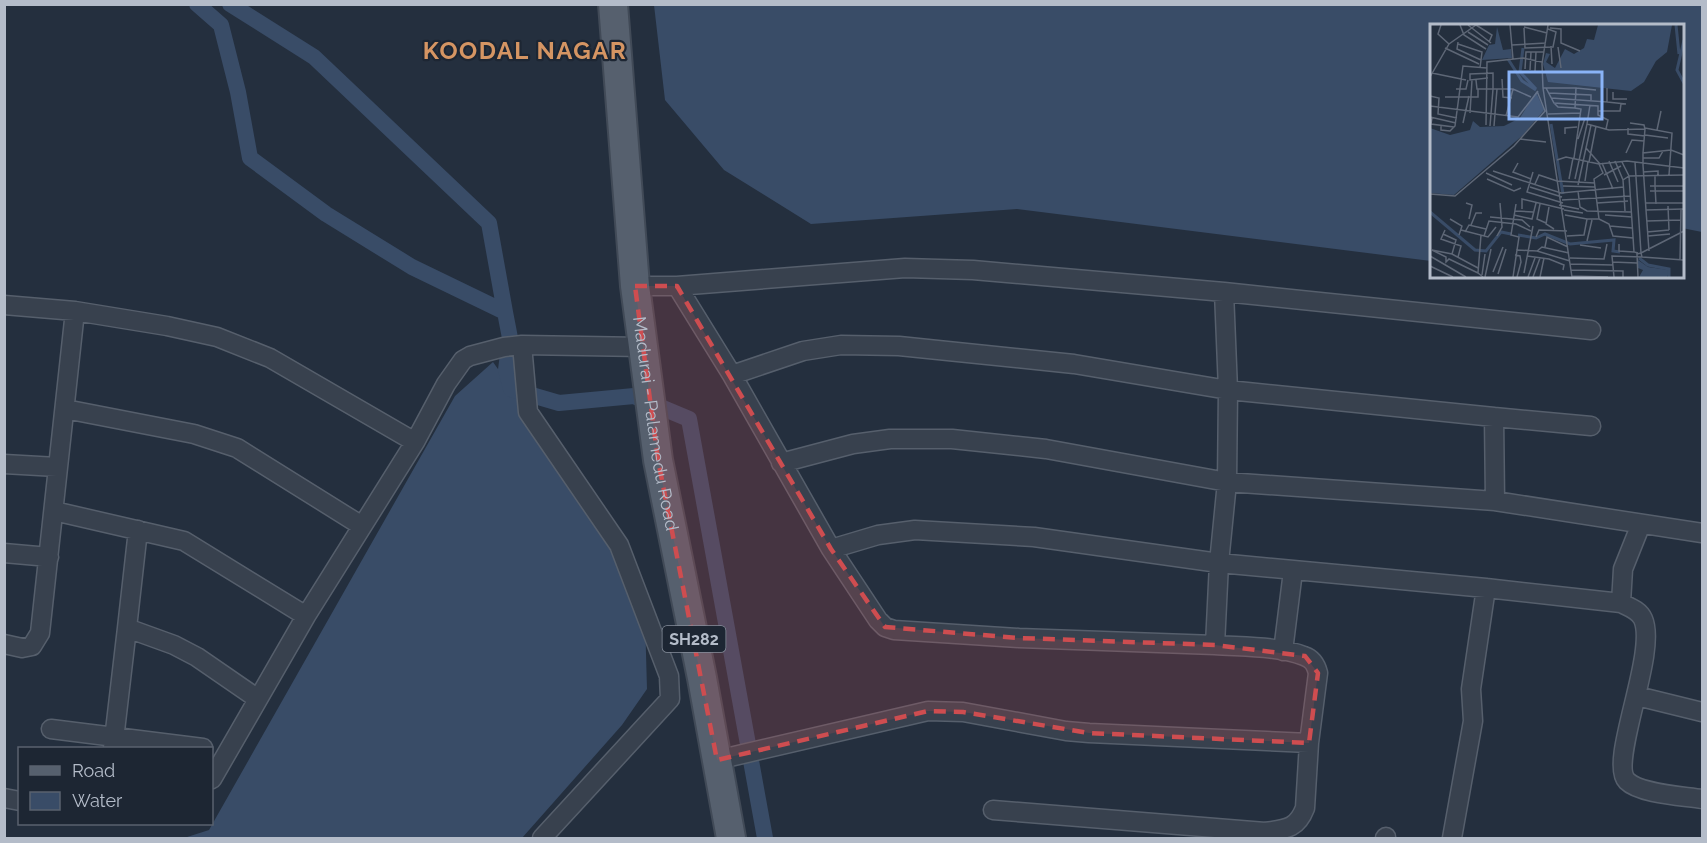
<svg xmlns="http://www.w3.org/2000/svg" width="1707" height="843" viewBox="0 0 1707 843" font-family="Raleway,sans-serif">
<style>
.water{fill:#394c67}
.lines{fill:none;stroke-linecap:round;stroke-linejoin:round}
.canal{stroke:#394c67;stroke-width:16}
.minor-casing{stroke:#565f6c;stroke-width:21}
.primary-casing{stroke:#414a57;stroke-width:32}
.minor{stroke:#38414e;stroke-width:18}
.primary{stroke:#56606e;stroke-width:28}
.marked{fill:#ce4d50;fill-opacity:0.2;stroke:#ce4d50;stroke-width:4.5;stroke-dasharray:12 8;stroke-linejoin:round}
.labels{text-anchor:middle;stroke-width:4.5;stroke-linejoin:round;paint-order:stroke}
.shield{fill:#1d2633;stroke:#878f9c;stroke-width:1.5}
.shield-label{font-size:16px;font-weight:bold;fill:#b4bcc9}
.street-label{font-size:18px;fill:#b4bcc9;stroke:#1d2633}
.district-label{font-size:24px;font-weight:bold;letter-spacing:1.5px;fill:#d59563;stroke:#1d2633}
.inset-river{fill:none;stroke:#394c67;stroke-width:3}
.inset-road{fill:none;stroke:#5e6776;stroke-width:1.5}
.view{fill:#8ab4f8;fill-opacity:0.15;stroke:#8ab4f8;stroke-width:3}
.inset-edge{fill:none;stroke:#b4bcc9;stroke-width:3}
</style>
<rect width="100%" height="100%" fill="#242f3e"/>
<path class="water" d="M654 5H1702V232L1682 228V26H1431V261L1017 209 811 224 724 170 665 100Z
M493 362 614 533 645 618 647 689 622 725 522 838H184L209 830 455 396Z"/>
<g class="lines">
<path class="canal" d="M197 4 221 25 238 92 250 158 326 214 412 267 505 312 510 338 506 370 511 389 559 403 634 396 689 419 765 838
M230 4 314 57 489 223 505 312"/>
<g class="minor-casing">
<path id="minor" d="M635 286H677L905 268 973 270 1224 292 1228 390 1227 482 1219 563 1215 645C1241 647 1279 646 1304 656 1313 659 1316 665 1318 673L1309 743 1305 808C1297 829 1286 829 1265 832V838
M677 286 732 375 831 549 878 535 915 530 1034 537 1219 563 1486 588 1621 603C1629 607 1639 610 1643 619 1658 653 1608 762 1627 781 1640 794 1684 796 1702 799
M1224 292 1591 330
M4 305 75 311 167 326 217 337 270 358 415 442
M522 345 528 412 619 545 669 676 670 699 542 838
M732 375 803 351 841 345 899 346 1074 364 1228 390 1494 417 1495 501
M65 409 194 434 237 448 362 526
M1494 417 1591 426
M781 463 853 444 890 439H952L1046 449 1227 482 1495 501 1702 533
M4 464 57 467
M54 511 184 541 306 616
M138 530 127 628 174 645 197 657 258 699
M831 549 878 620 885 627 894 630 1019 638 1215 645
M4 553 49 557
M1621 603 1623 569 1641 524
M4 644 22 648 32 646 40 633 75 311
M1283 651 1293 571
M1637 696 1702 712
M51 729 203 748
M113 748 127 628
M717 760 928 711 963 712 1066 731 1089 733 1309 743
M212 779 306 616 415 442 446 384 463 360 470 356 504 347 522 345 643 347
M4 798 20 801
M993 810 1265 832
M1385 838 1386 837
M1452 838 1473 721 1471 689 1486 588"/>
</g>
<g class="primary-casing">
<g id="primary">
<path id="s1" d="M613 4 635 286 658 460 702 678 731 838"/>
</g>
</g>
<use href="#minor" class="minor"/>
<use href="#primary" class="primary"/>
</g>
<path class="marked" d="M635 286H677L831 549 885 627 1019 638 1215 645 1305 656 1318 673 1309 743 1089 733 963 712 928 711 717 760 658 460Z"/>
<g class="labels">
<rect class="shield" x="662.5" y="626" width="63" height="26" rx="4.5"/>
<g class="shield-label">
<text x="694" y="645">SH282</text>
</g>
<g class="street-label">
<text dy="6" stroke="none"><textPath href="#s1" startOffset="422">Madurai - Palamedu Road</textPath></text>
</g>
<g class="district-label">
<text x="525" y="59">KOODAL NAGAR</text>
</g>
</g>
<g transform="translate(1430 24)">
<rect width="254" height="254" fill="#242f3e"/>
<path d="M168 1H242L237 28 226 37 214 58 201 67 118 58 113 40 116 29 120 30 116 38 125 44 135 25 144 30 154 24 157 15 164 16ZM67 3 73 26 81 25 82 34 52 36 59 21 65 20ZM106 68 114 86 93 111 24 171 0 169V104L20 111 40 106 43 97 50 103 74 102 90 94ZM208 236 218 243 239 246V249L237 253H209L213 246 208 244Z" fill="#394c67"/>
<path class="inset-river" d="M246 1 249 30M254 16 247 46 254 59M93 24 90 48 106 65M78 35 92 57 106 66M121 100 133 170M0 188 45 226 56 227 71 208 81 210M88 211 106 214 115 210 140 220 184 216 183 227 190 228M209 234 218 241 239 245V253"/>
<path class="inset-road" d="M11 1 8 10 19 20M30 1 34 11 56 25M38 1 61 19M46 1 62 11 59 18M80 1 83 35M118 1 112 40 113 64 142 253M94 3 117 9M94 4 95 24 123 23 126 8 118 5M120 4 131 5V19L150 27M38 8 58 21M28 18 27 25 51 36M28 20 52 28 50 44M82 21 116 19M121 22 122 40M128 23 131 44M15 24 49 40M95 45 96 28H114M100 46 101 28M105 47 106 28M2 49 36 56M0 53 19 20 46 1M58 54 40 56V50L63 49V65M72 55 73 73 82 74M46 56 47 65H83L101 73M113 64H146L145 84 151 85 144 134M116 64 124 79 168 82V91L178 96 176 105M146 64 166 66M26 65H36L38 56M183 68V75H197M119 69 161 71V76M0 72 9 74 8 90 27 94M15 73H48V65M121 74 177 78V64M177 78 196 80M124 79 128 83 145 84M0 82 88 93 108 67M168 87H190L191 80M40 89 42 56M118 90 150 89M76 92 83 65M0 93 26 99M2 94 1 100 24 103M33 99 39 72M200 99 214 101 215 105M157 100 160 81M11 101V106L20 107 25 102 33 42 57 44M56 101 57 38 93 34 112 38M60 102 63 65M64 102 67 65M198 104V110L215 112M215 104 242 109 239 151M227 106 231 87M135 110V104L147 103M215 111 238 114M90 115 116 118M148 115 155 94M156 124 170 140M196 129 202 116 214 117M254 131 241 126 213 129V141L216 186 254 185M213 134H229L233 127M127 136 136 133 169 140 197 137 254 144M179 137 188 158M185 137 193 156 195 187M159 138 166 102M192 138 199 152 204 228 208 229M205 138 211 229 207 230 208 253M88 139 83 148 101 155M172 139 183 165M63 147 131 169 194 163M103 148 97 168 133 179M213 148 228 147V151M56 149 82 161M174 151 191 142M225 151V162H254M57 155 84 167 91 164M139 155 143 134M145 155 157 100 179 106 215 105 213 129M193 156 199 152 254 151M155 157 158 137M105 160 109 151 127 157 165 159M148 161 161 101M133 162 165 163M220 162H225L226 180M100 163 132 173M148 167 150 183 157 187 201 188M220 167H254M0 170 25 172 84 122 115 87 107 67M132 176 200 172M36 179 42 181 39 195M167 179 198 177M215 179H254M86 180 81 211 89 213 87 226M110 180 107 195 116 199M129 181 149 185M238 182 239 206M119 183 116 200 124 205M92 185V175L134 185M134 186 153 189M216 186 219 227M85 187 103 188M84 191 102 195 106 179M135 191 157 195M175 191 202 193M60 193 92 196 100 203M20 195 32 202 29 211M169 195 179 200 183 212 203 214M217 197 251 196M41 201 46 189H52M180 202 202 204M15 206 11 215 31 222 28 233M31 206 58 213 66 203M35 208 39 201 56 205M217 208 239 206M13 210 26 216 22 230M51 211 48 249 53 253M54 212 59 197 86 200 101 207M67 212 72 203 70 179M137 212 154 211 157 195H169L164 155 173 149 169 140M218 212 240 210M106 213 109 206 137 207M157 217 162 196M189 220V227L204 228M150 221 171 224M115 223 117 213 138 223M107 227 140 237M85 231 90 232 91 238 87 253M0 232 36 253M97 232 119 235 134 241 133 246M212 233 254 236M140 234 174 235 177 220M250 236 251 185M182 238 207 239M140 240 183 241M0 242 23 253M141 246 193 247V253M63 248 73 223M48 249 19 235 16 238V233L2 226 22 230 48 244M94 249 103 202M68 250 76 225M52 251 55 230M142 252 178 253M55 253 61 225M83 253 87 226 107 227 112 223 139 229M98 253 105 234M103 253 110 234M110 253 114 234M184 253 182 232 212 233 211 229 254 207"/>
<path class="view" d="M79 48H172V95H79Z"/>
<rect width="254" height="254" class="inset-edge"/>
</g>
<rect width="1707" height="843" fill="none" stroke="#b4bcc9" stroke-width="12"/>
<rect x="18" y="747" width="195" height="78" fill="#1d2633" stroke="#59626f" stroke-width="1.5"/>
<rect x="30" y="766" width="30" height="9" fill="#56606e" stroke="#59626f" stroke-width="1.5"/>
<text x="72" y="777" font-size="18" fill="#b4bcc9">Road</text>
<rect x="30" y="792" width="30" height="18" fill="#394c67" stroke="#59626f" stroke-width="1.5"/>
<text x="72" y="807" font-size="18" fill="#b4bcc9">Water</text>
</svg>
